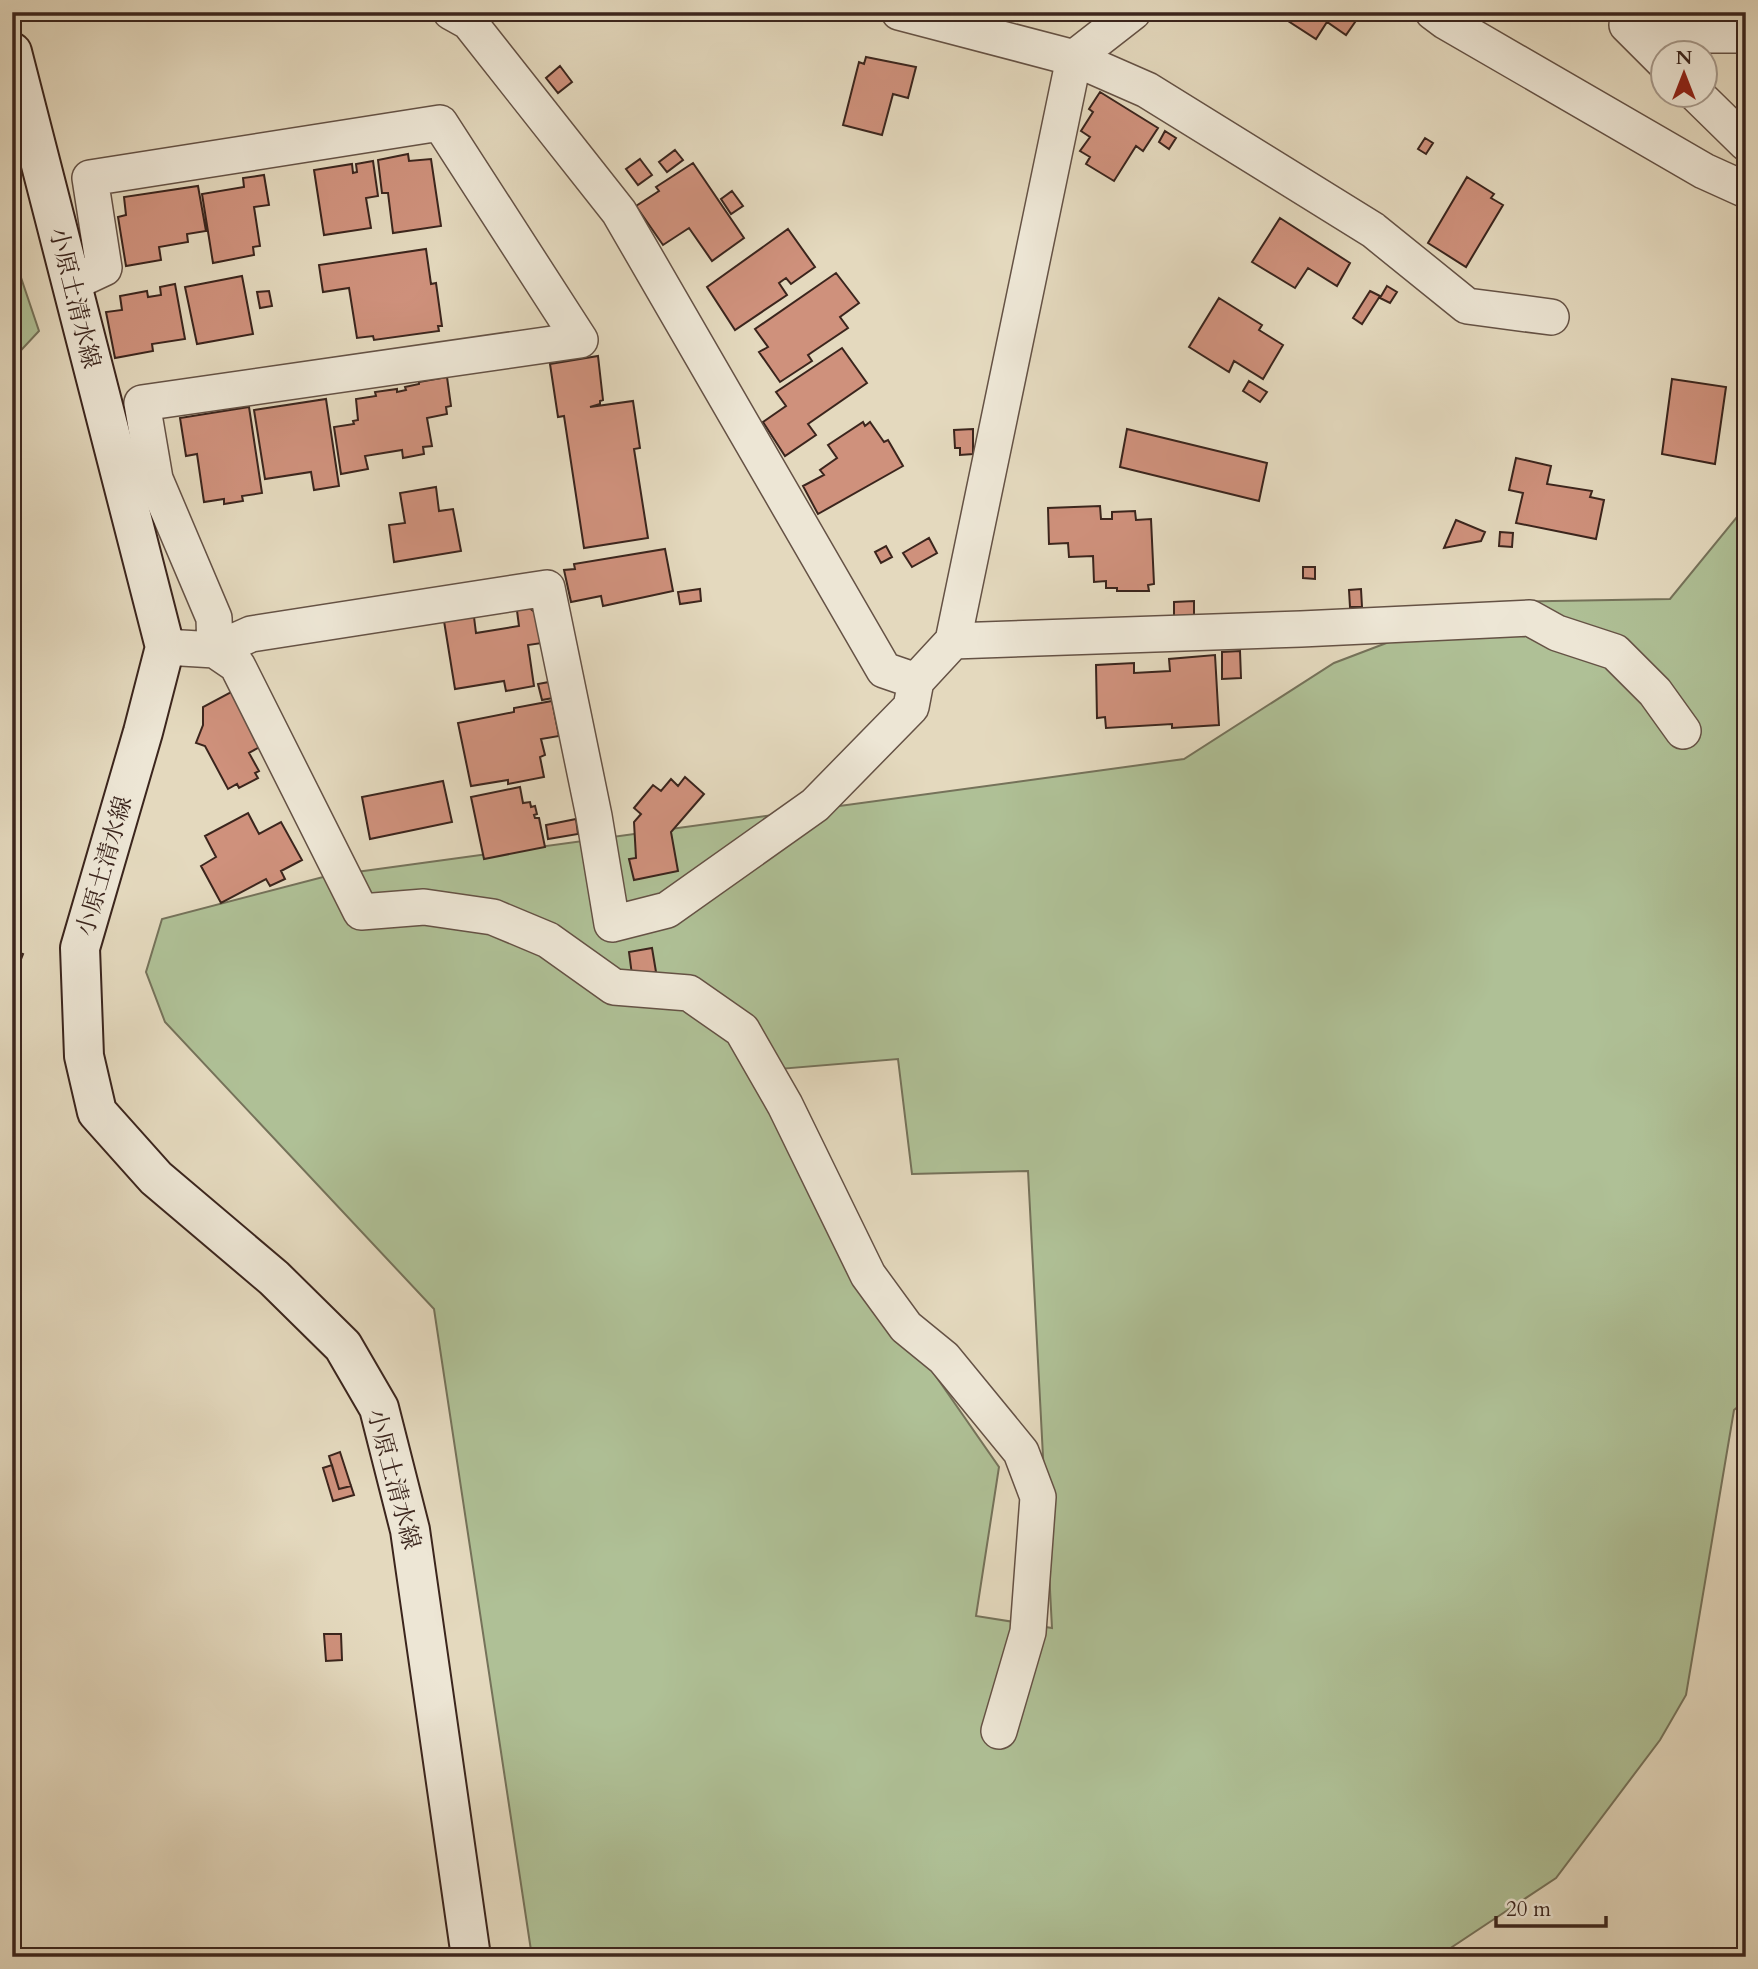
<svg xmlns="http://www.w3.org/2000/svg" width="1758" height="1969" viewBox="0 0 1758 1969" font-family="Cardo,'Noto Serif JP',serif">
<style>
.green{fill:#afc096;stroke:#75725a;stroke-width:2;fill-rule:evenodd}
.building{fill:#cf917c;stroke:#3b251d;stroke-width:2}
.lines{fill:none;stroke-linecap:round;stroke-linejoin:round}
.minor-casing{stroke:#655245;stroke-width:38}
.secondary-casing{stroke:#3b251d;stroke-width:42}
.minor{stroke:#ede6d5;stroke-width:35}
.secondary{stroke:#ede6d5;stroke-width:38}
.labels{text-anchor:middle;stroke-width:7;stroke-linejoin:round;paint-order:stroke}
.street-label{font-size:24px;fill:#3b251d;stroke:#ede6d5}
</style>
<rect width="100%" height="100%" fill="#e4d9be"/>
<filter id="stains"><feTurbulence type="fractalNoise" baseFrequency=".00286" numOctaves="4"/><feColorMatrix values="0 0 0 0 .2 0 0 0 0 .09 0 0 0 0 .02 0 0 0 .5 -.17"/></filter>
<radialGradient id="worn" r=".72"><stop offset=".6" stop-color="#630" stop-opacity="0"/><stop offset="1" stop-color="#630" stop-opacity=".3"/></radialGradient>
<path class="green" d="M12 251 39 331 12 360Z
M1746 506V1400L1734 1410 1686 1695 1660 1740 1556 1878 1437 1957H532L434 1309 165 1022 146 972 162 919 327 876 1184 759 1334 663 1494 602 1670 599ZM898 1059 912 1174 1028 1171 1052 1628 976 1616 999 1467 901 1326 766 1070Z"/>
<path class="building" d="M1290 12H1362L1346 35 1327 22 1316 39 1285 19Z
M866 57 916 67 908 98 893 94 882 135 843 125 859 62 864 64Z
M560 66 572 82 558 93 546 78Z
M1100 92 1158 128 1143 151 1136 146 1114 181 1086 164 1090 157 1080 151 1090 137 1081 131 1093 112 1089 109Z
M1165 131 1176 138 1169 149 1159 142Z
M1425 138 1433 143 1426 154 1418 149Z
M675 150 683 160 667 172 659 162Z
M408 154 409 161 431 159 441 226 393 233 388 193H382L378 160Z
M640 159 652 175 638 185 626 169Z
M373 161 378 196 366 198 371 228 324 235 314 170 352 164 353 173 357 172 356 164Z
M693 163 744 238 712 261 689 228 663 245 636 206 659 191 656 187Z
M264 175 269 205 254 207 260 246 253 247 254 255 213 263 202 194 244 187 243 178Z
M1467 177 1494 194 1491 198 1503 205 1466 267 1428 243Z
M198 186 206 231 187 234 188 242 159 247 161 260 126 266 118 217 126 215 124 197Z
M732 191 743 206 731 214 721 199Z
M1280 218 1350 263 1337 286 1308 268 1295 288 1252 262Z
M788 229 815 267 791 284 786 278 779 283 787 295 735 330 707 287Z
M426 249 431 284 436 283 442 326H438L439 331 374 340 373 336 357 338 349 288 323 292 319 265Z
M836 273 859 303 840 317 848 328 808 355 812 361 780 382 759 352 768 347 755 329Z
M242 276 253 334 197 344 185 287Z
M175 284 185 339 152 344 153 351 115 358 106 312 122 310 120 296 147 291 148 297 161 295 160 287Z
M1387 286 1397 292 1390 303 1380 298Z
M269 291 272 306 260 308 257 292Z
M1370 291 1380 296 1362 324 1353 318Z
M1219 298 1262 325 1259 330 1283 345 1263 379 1234 361 1229 372 1189 347Z
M842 348 867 383 808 424 816 435 785 456 763 422 786 406 776 392Z
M598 356 603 400 600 401V404L590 407 633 401 640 448 634 449 648 538 584 548 564 416 558 417 550 364Z
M447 377 451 406 446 407 447 414 427 418 432 446 423 447 424 454 403 458 402 450 365 456 368 469 341 474 334 427 354 424 353 421 358 420 356 399 376 396 375 392 397 389V392L406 390 405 387 419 384V382Z
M1672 379 1726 387 1715 464 1662 454Z
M1249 381 1267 392 1260 402 1243 391Z
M326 399 339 486 314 490 311 472 265 479 254 410Z
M249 407 262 493 242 496 243 501 224 504V499L204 502 197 454 186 456 180 418Z
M863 422 865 426 870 422 884 442 888 440 903 466 818 514 803 486 824 475 820 470 837 458 828 445Z
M973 429V454L960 455V448H955L954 430Z
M1127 429 1267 463 1259 501 1120 467Z
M1516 458 1551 466 1547 484 1592 491 1590 497 1604 500 1596 539 1516 523 1523 493 1509 490Z
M436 487 439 511 453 509 461 551 394 562 389 525 405 523 400 493Z
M1100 506 1101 519H1112V512L1135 511 1136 520 1151 519 1154 584 1148 585 1149 591H1117V588H1106V581L1094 582 1093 556 1069 557 1068 543 1049 544 1048 508Z
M1456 520 1485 532 1481 541 1444 548Z
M1500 532 1513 533 1512 547 1499 546Z
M929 538 937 553 912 567 903 553Z
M886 546 892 557 881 563 875 552Z
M665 549 673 591 603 606 601 596 571 602 564 570 575 569 574 564Z
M1303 567H1315V579L1303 578Z
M700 589 701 601 680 604 678 592Z
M1361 589 1362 607H1350L1349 590Z
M1194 601V617H1174V602Z
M521 602 536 613 542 643 528 645 534 686 506 691 504 681 455 689 444 621 474 617 476 633 519 626 516 603Z
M1240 651 1241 678 1222 679V652Z
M1215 655 1219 725 1172 728V724L1106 728 1105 717 1097 718 1096 665 1134 663V673L1170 671 1169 659Z
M549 682 553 698 542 700 538 684Z
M233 691 263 745 249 753 259 771 255 773 258 778 239 788 237 784 228 789 205 746 196 743 203 725V707Z
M552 701 559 736 541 739 545 755 540 757 544 777 508 784V780L471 786 458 723 514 712V708Z
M685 777 704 794 671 832 678 871 634 880 629 859 636 858 634 822 641 814 634 808 653 785 661 791 671 779 678 786Z
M443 781 452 822 370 839 362 797Z
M520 787 523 803 530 802 531 807 535 806 537 814 534 815 535 818H539L545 847 484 859 471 797Z
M248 813 259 834 281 822 302 860 281 871 285 879 270 886 266 879 221 903 201 866 216 857 205 836Z
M576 819 578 834 548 839 546 825Z
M652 948 656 972 632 975 629 952Z
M12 950 23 954 18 967 12 965Z
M340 1452 351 1486 339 1489 329 1456Z
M332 1465 339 1489 351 1486 354 1495 333 1501 323 1468Z
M324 1634H341L342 1660 326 1661Z"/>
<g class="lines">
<g class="minor-casing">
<path id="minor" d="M451 12 469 22 619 212 884 670 916 681
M899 12 1074 58 1147 90 1373 230 1467 306 1551 317
M1433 12 1445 21 1704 171 1746 190
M1664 62 1627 25 1680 35H1746
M1696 94 1746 143
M72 283 104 268 90 178 440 123 580 340 142 403 155 479 214 618 215 650 165 647
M953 641 1074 58 1133 12
M215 650 251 634 547 588 594 816 612 924 667 910 815 805 911 707 916 681 953 641 1301 629 1530 618 1557 633 1615 652 1655 692 1683 731
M215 650 237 665 361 912 424 907 493 917 548 940 614 987 689 993 742 1030 785 1105 868 1275 906 1327 944 1358 1021 1452 1038 1497 1028 1632 999 1731"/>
</g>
<g class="secondary-casing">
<path id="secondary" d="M12 52 165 647 143 732 80 948 84 1056 97 1112 156 1178 274 1278 343 1346 379 1408 410 1530 471 1957"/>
</g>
<use href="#minor" class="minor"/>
<use href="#secondary" class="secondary"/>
</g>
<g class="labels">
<g class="street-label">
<text transform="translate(75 298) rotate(76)" y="8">小原土清水線</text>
<text transform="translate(104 866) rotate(-74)" y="8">小原土清水線</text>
<text transform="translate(394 1479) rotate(75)" y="8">小原土清水線</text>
</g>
</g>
<rect width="1758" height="1969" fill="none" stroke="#e4d9be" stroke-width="42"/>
<rect x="14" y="14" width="1730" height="1941" fill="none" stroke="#3b251d" stroke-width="3.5"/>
<rect x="21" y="21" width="1716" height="1927" fill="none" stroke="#3b251d" stroke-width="2"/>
<g transform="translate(1684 74)"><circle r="33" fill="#ede6d5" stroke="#a6998b" stroke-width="2"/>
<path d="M0-5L12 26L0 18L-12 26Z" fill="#8f2418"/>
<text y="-10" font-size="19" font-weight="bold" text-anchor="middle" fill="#3b251d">N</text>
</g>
<path d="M1496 1916v10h110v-10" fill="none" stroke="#3b251d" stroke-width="3.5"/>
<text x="1506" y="1916" font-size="21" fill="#3b251d" stroke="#ede6d5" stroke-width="5" paint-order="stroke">20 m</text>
<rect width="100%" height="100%" filter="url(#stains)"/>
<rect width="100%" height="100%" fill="url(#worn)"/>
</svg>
